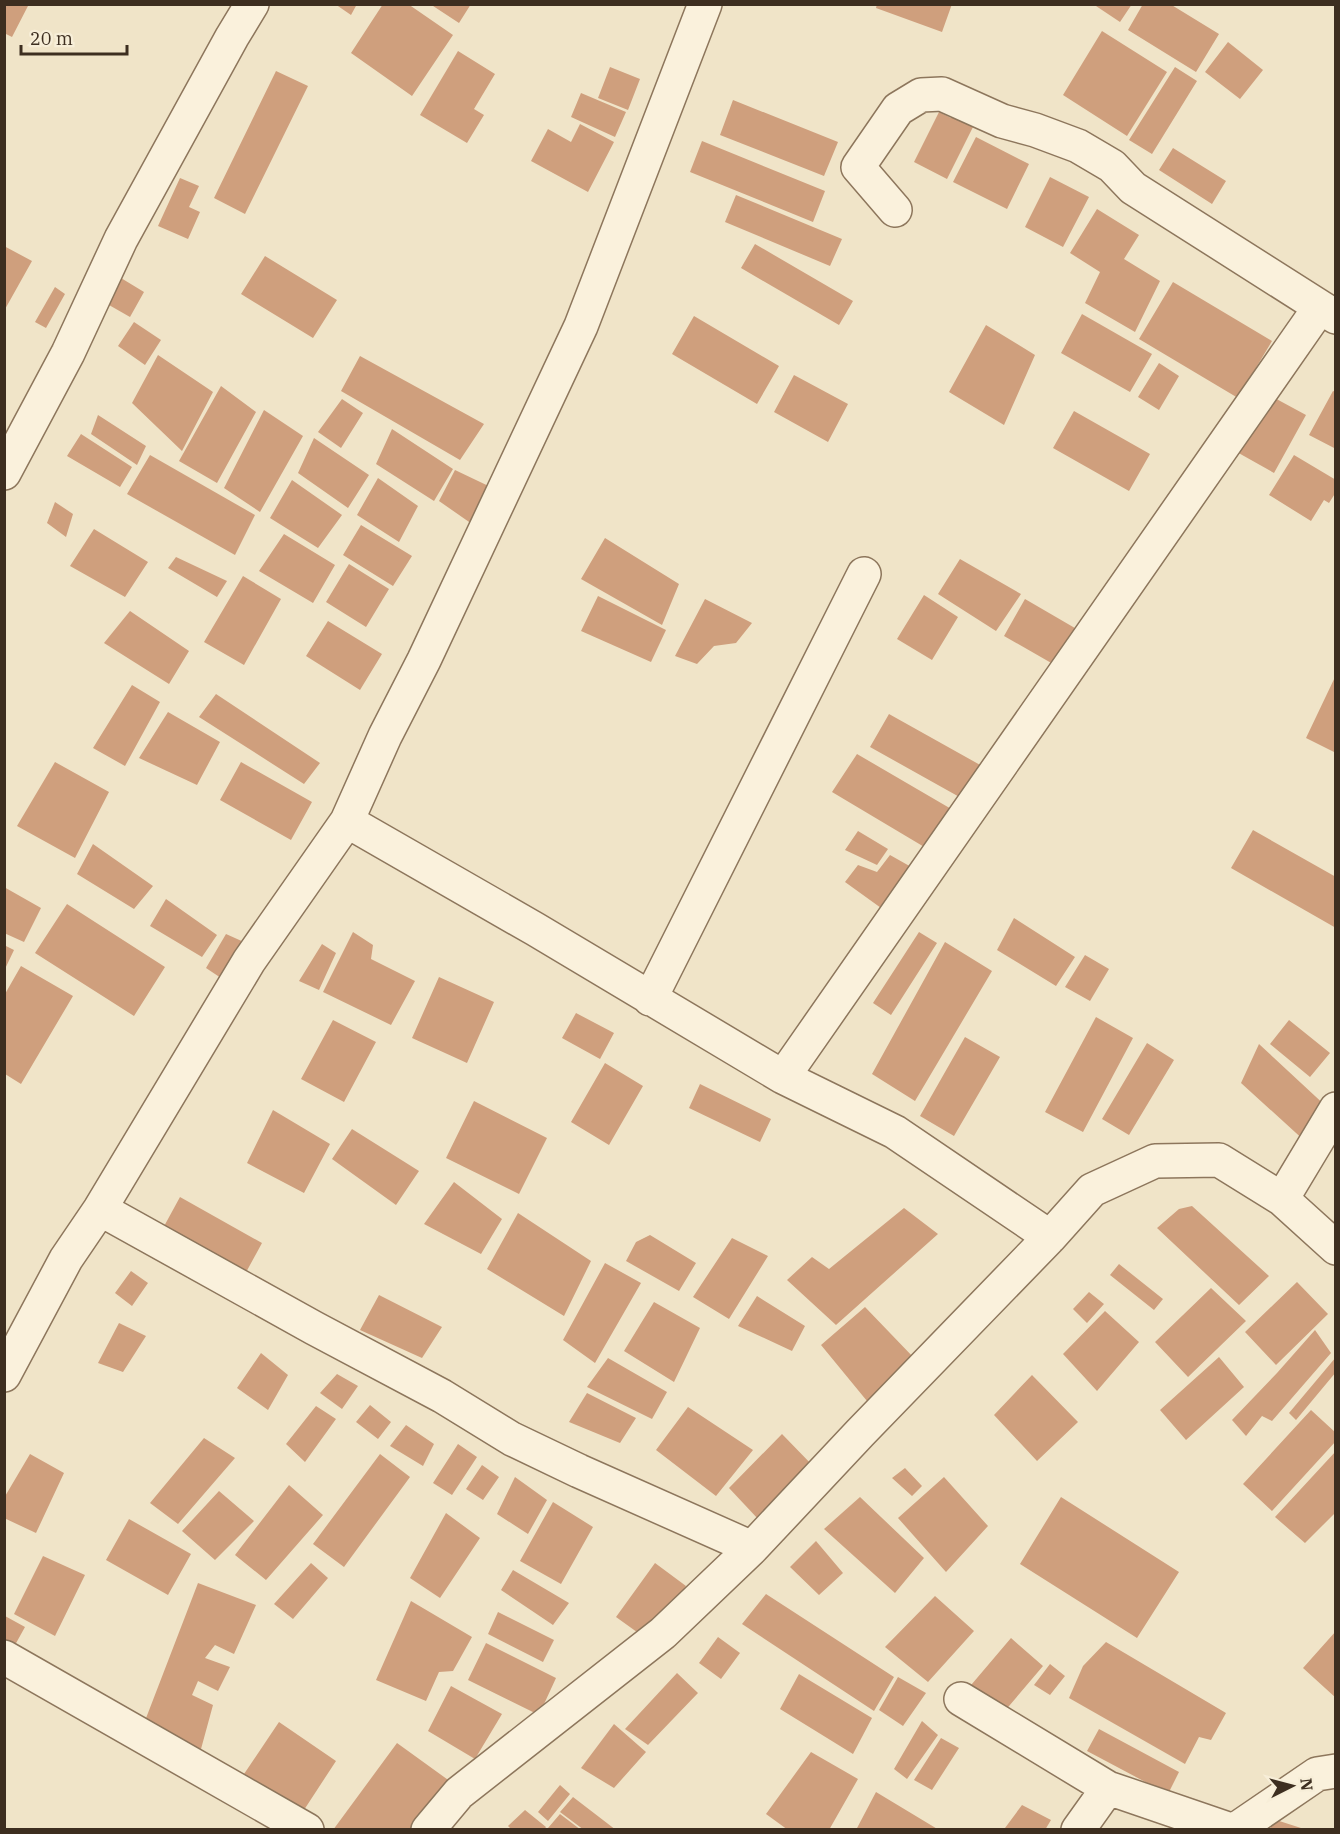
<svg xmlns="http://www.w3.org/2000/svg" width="1340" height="1834" viewBox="0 0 1340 1834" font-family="'IBM Plex Serif',serif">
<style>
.building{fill:#cf9f7d}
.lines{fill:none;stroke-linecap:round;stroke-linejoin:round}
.minor-casing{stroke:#8d765c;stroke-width:36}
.minor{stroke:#faf1dc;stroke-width:33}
</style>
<rect width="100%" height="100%" fill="#f0e4c8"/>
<path class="building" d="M4 4H29L12 37 4 33Z
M335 4H357L351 15Z
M383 4H408L453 35 412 96 351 53Z
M430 4H471L459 23Z
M877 4H952L942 32 876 8Z
M1093 4H1132L1120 22Z
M1143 4H1170L1219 34 1196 72 1128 30Z
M1102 31 1167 72 1127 136 1063 95Z
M1228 42 1263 70 1240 99 1205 72Z
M458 51 495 74 474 109 484 115 467 143 420 115Z
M610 67 640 79 628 110 598 98Z
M1175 67 1197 81 1152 154 1129 140Z
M276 71 308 86 245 214 214 198Z
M581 93 626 112 615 137 571 117Z
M733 100 838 142 824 176 720 135Z
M939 112 951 118 953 114 974 125 947 179 914 162Z
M580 124 614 142 588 192 531 161 548 129 571 142Z
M976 137 1029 164 1007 209 953 182Z
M702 141 825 191 813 222 690 172Z
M1173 148 1226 181 1212 204 1159 170Z
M1050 177 1089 197 1063 247 1025 227Z
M180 178 199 186 189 207 200 212 188 239 158 226Z
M736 195 842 239 830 266 725 222Z
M1097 209 1139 235 1124 259 1160 281 1135 332 1085 303 1100 272 1070 253Z
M755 244 853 301 839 325 741 268Z
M4 246 32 261 4 311Z
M265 256 337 300 313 338 241 294Z
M116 275 144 292 130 317 102 301Z
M1173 282 1272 341 1238 398 1139 339Z
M55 287 65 294 46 328 35 322Z
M1082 314 1152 354 1130 392 1061 353Z
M694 316 779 366 757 404 672 354Z
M134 322 161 340 145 365 118 346Z
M986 325 1035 355 1004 425 949 392Z
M158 355 213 392 182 451 132 403Z
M360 356 484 424 460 460 341 391Z
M1159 363 1179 376 1159 410 1138 397Z
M794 375 848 404 828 442 774 412Z
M221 386 256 412 217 483 179 461Z
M1333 391 1336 392V449L1309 435Z
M1267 394 1306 415 1274 473 1235 451Z
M342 399 363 413 341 448 318 432Z
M264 410 303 436 260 512 224 488Z
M1074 411 1150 454 1129 491 1053 448Z
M98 415 146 446 137 465 91 434Z
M392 429 453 469 434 501 376 464Z
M81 434 132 467 120 487 67 456Z
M314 438 369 475 348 508 298 473Z
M150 455 255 515 235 555 127 494Z
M1294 455 1336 480V492L1329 503 1324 500 1311 521 1269 495Z
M455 470 499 491 482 531 439 501Z
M378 478 418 506 399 542 357 515Z
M292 480 342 515 318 548 270 518Z
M55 502 73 514 66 537 47 523Z
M361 525 412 556 393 586 343 555Z
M94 529 148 562 125 597 70 566Z
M284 534 335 565 313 603 259 571Z
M605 538 679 584 662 625 581 579Z
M176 557 227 581 217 597 168 568Z
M960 559 1021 594 996 631 938 594Z
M349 564 389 589 366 627 326 602Z
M243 576 281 599 244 665 204 642Z
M924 595 958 617 932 660 897 639Z
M598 596 666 630 651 662 581 631Z
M705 599 752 623 736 643 714 646 697 664 675 656Z
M1025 599 1080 631 1060 668 1004 636Z
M130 611 189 651 169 684 104 643Z
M328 621 382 654 360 690 306 656Z
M1336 675V753L1306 738Z
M132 685 160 702 125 766 93 748Z
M216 694 320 763 304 784 199 717Z
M168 712 220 742 197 785 139 758Z
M889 714 982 766 963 799 870 747Z
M857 754 953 810 931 851 832 792Z
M55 762 109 792 75 858 17 826Z
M241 762 312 802 291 840 220 800Z
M1253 830 1336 877V928L1231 868Z
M858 831 888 849 877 865 845 850Z
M93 844 153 886 134 909 77 874Z
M890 855 913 868 888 913 845 882 858 865 877 872Z
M4 887 41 908 24 942 4 933Z
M166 899 217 935 202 957 150 926Z
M67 904 165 967 134 1016 35 953Z
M1014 918 1075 957 1056 986 997 950Z
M353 932 373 945 371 959 415 981 391 1025 323 992Z
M919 932 937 943 891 1015 873 1003Z
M226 934 255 947 233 986 206 968Z
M945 942 992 971 915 1101 872 1074Z
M322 944 336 953 319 990 299 981Z
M4 945 14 950 4 971Z
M1085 955 1109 969 1090 1001 1065 987Z
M21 966 73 996 21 1084 5 1074V994Z
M439 977 494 1002 467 1063 412 1038Z
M576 1013 614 1033 600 1059 562 1038Z
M1096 1017 1133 1038 1083 1132 1045 1112Z
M333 1020 376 1042 344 1102 301 1079Z
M1289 1020 1330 1053 1310 1077 1270 1044Z
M965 1037 1000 1057 954 1136 920 1116Z
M1147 1043 1174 1060 1129 1135 1102 1119Z
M1259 1044 1329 1109 1307 1143 1241 1083Z
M605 1063 643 1086 609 1145 571 1122Z
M700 1084 771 1119 760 1142 689 1108Z
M474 1101 547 1138 519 1194 446 1158Z
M273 1110 330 1144 304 1193 247 1163Z
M352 1129 419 1171 396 1205 332 1159Z
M454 1182 502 1219 481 1254 424 1224Z
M180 1197 262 1243 244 1276 162 1230Z
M1192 1206 1269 1276 1239 1305 1157 1228 1179 1209Z
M904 1208 938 1234 836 1325 787 1280 812 1257 829 1269Z
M518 1213 591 1261 564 1316 487 1269Z
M650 1235 696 1263 679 1291 626 1261 636 1242Z
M732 1238 768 1256 729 1319 693 1297Z
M605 1263 641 1283 595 1363 563 1340Z
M1119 1264 1163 1299 1154 1310 1110 1275Z
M131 1271 148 1283 132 1306 115 1293Z
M1297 1282 1328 1314 1276 1365 1245 1332Z
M1211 1288 1246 1321 1188 1377 1155 1342Z
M1089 1292 1104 1304 1087 1323 1073 1309Z
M379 1295 442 1327 422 1358 360 1330Z
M757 1296 805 1326 792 1351 738 1326Z
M654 1302 700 1328 674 1382 624 1351Z
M865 1307 915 1359 867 1401 821 1345Z
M1105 1311 1139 1342 1097 1391 1063 1354Z
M119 1323 146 1336 123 1372 98 1363Z
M1315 1330 1331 1353 1272 1421 1262 1416 1246 1436 1232 1420 1277 1373Z
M261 1353 288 1375 268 1410 237 1388Z
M1219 1357 1244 1387 1186 1440 1160 1410Z
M1336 1357V1372L1296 1420 1289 1413Z
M608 1358 667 1392 652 1419 587 1387Z
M337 1374 358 1386 342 1409 320 1393Z
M1032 1375 1078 1422 1037 1461 994 1415Z
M587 1393 636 1418 620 1443 569 1422Z
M370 1405 391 1422 378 1439 356 1422Z
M316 1406 336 1419 305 1462 286 1444Z
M688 1407 753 1450 716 1496 656 1450Z
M1311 1410 1336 1433V1441L1272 1511 1243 1484Z
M406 1425 434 1444 423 1466 390 1446Z
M782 1434 815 1468 759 1520 729 1488Z
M204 1438 235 1458 178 1524 150 1503Z
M458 1444 477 1457 452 1495 433 1483Z
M1336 1451V1512L1305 1543 1275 1517Z
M30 1454 64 1473 36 1533 4 1518V1498Z
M380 1454 410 1477 344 1567 313 1544Z
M482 1465 499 1477 483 1500 466 1489Z
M905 1468 922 1486 912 1496 892 1478Z
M515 1477 547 1500 528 1534 497 1514Z
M944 1477 988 1526 946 1572 898 1518Z
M289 1485 323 1515 266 1580 235 1555Z
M219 1491 254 1521 215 1560 182 1531Z
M860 1497 924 1558 895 1593 824 1529Z
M1061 1497 1179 1572 1137 1638 1020 1564Z
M553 1502 593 1527 561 1584 520 1561Z
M446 1513 480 1538 440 1598 410 1578Z
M129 1519 191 1554 168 1595 106 1560Z
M816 1541 843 1573 819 1595 790 1567Z
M43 1556 85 1575 55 1636 14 1614Z
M311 1563 328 1578 293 1619 274 1604Z
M655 1563 686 1586 648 1640 616 1617Z
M513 1570 569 1603 553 1625 501 1590Z
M198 1583 256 1605 234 1654 215 1645 205 1658 230 1667 218 1691 198 1681 192 1695 213 1705 201 1749 143 1726Z
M766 1594 894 1677 874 1711 742 1624Z
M935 1596 974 1631 928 1682 885 1647Z
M411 1601 472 1637 453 1671 439 1672 426 1701 376 1680Z
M498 1612 554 1640 543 1662 488 1634Z
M5 1616 25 1627 10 1654 4 1650Z
M1336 1631V1698L1303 1668Z
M718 1637 740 1653 721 1679 699 1663Z
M1011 1638 1043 1666 998 1719 966 1691Z
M1106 1642 1226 1713 1211 1740 1199 1737 1185 1764 1069 1698 1083 1666Z
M486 1643 556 1678 539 1715 468 1680Z
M1050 1664 1065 1676 1050 1695 1034 1685Z
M677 1673 698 1693 648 1745 625 1729Z
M799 1674 872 1718 853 1754 780 1709Z
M898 1677 926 1693 903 1726 879 1710Z
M451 1686 502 1714 475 1759 428 1731Z
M922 1721 938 1735 907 1779 894 1769Z
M279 1722 336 1761 302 1813 244 1774Z
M614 1724 646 1752 614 1788 581 1768Z
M1099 1729 1179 1772 1168 1794 1087 1751Z
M941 1738 959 1748 932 1790 914 1780Z
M397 1743 451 1782 416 1830H333Z
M811 1752 858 1779 829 1830H788L766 1814Z
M560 1785 570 1794 548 1821 538 1812Z
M876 1792 939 1830H856Z
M573 1797 616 1830H584L560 1812Z
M1022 1805 1051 1820 1045 1830H1007L1005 1828Z
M525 1810 546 1827 544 1830H512L508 1826Z
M560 1814 581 1830 548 1828Z
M1273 1819 1301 1828V1830H1270Z"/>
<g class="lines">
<g class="minor-casing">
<path id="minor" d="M895 210 858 167 898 109 921 95 942 94 1002 121 1035 130 1078 146 1112 166 1133 188 1336 317
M4 473 68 353 121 239 232 37 252 4
M347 821 535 929 783 1077 895 1132 1050 1237
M650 999 864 574
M783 1077 1320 307
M1282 1199 1336 1109
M100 1209 314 1328 442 1396 512 1439 579 1471 752 1548
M4 1375 66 1259 100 1209 249 961 347 821 385 736 424 660 581 326 705 4
M4 1657 307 1830
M961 1699 1108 1788 1231 1830
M428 1830 459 1793 663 1633 752 1548 860 1433 1050 1237 1092 1190 1155 1161 1219 1160 1282 1199 1336 1248
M1078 1830 1108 1788
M1235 1830 1317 1774 1336 1771"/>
</g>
<use href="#minor" class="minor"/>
</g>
<rect width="1340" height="1834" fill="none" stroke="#3d2e20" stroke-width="12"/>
<g transform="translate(1292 1786) rotate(84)" stroke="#f7eed8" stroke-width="4.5" paint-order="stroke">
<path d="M0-4.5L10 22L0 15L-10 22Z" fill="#3d2e20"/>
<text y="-9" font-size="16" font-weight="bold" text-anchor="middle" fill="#3d2e20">N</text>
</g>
<path d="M21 45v9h106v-9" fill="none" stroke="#3d2e20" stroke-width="3"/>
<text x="30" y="45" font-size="18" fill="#3d2e20" stroke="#f7eed8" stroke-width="4.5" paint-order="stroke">20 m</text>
</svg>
